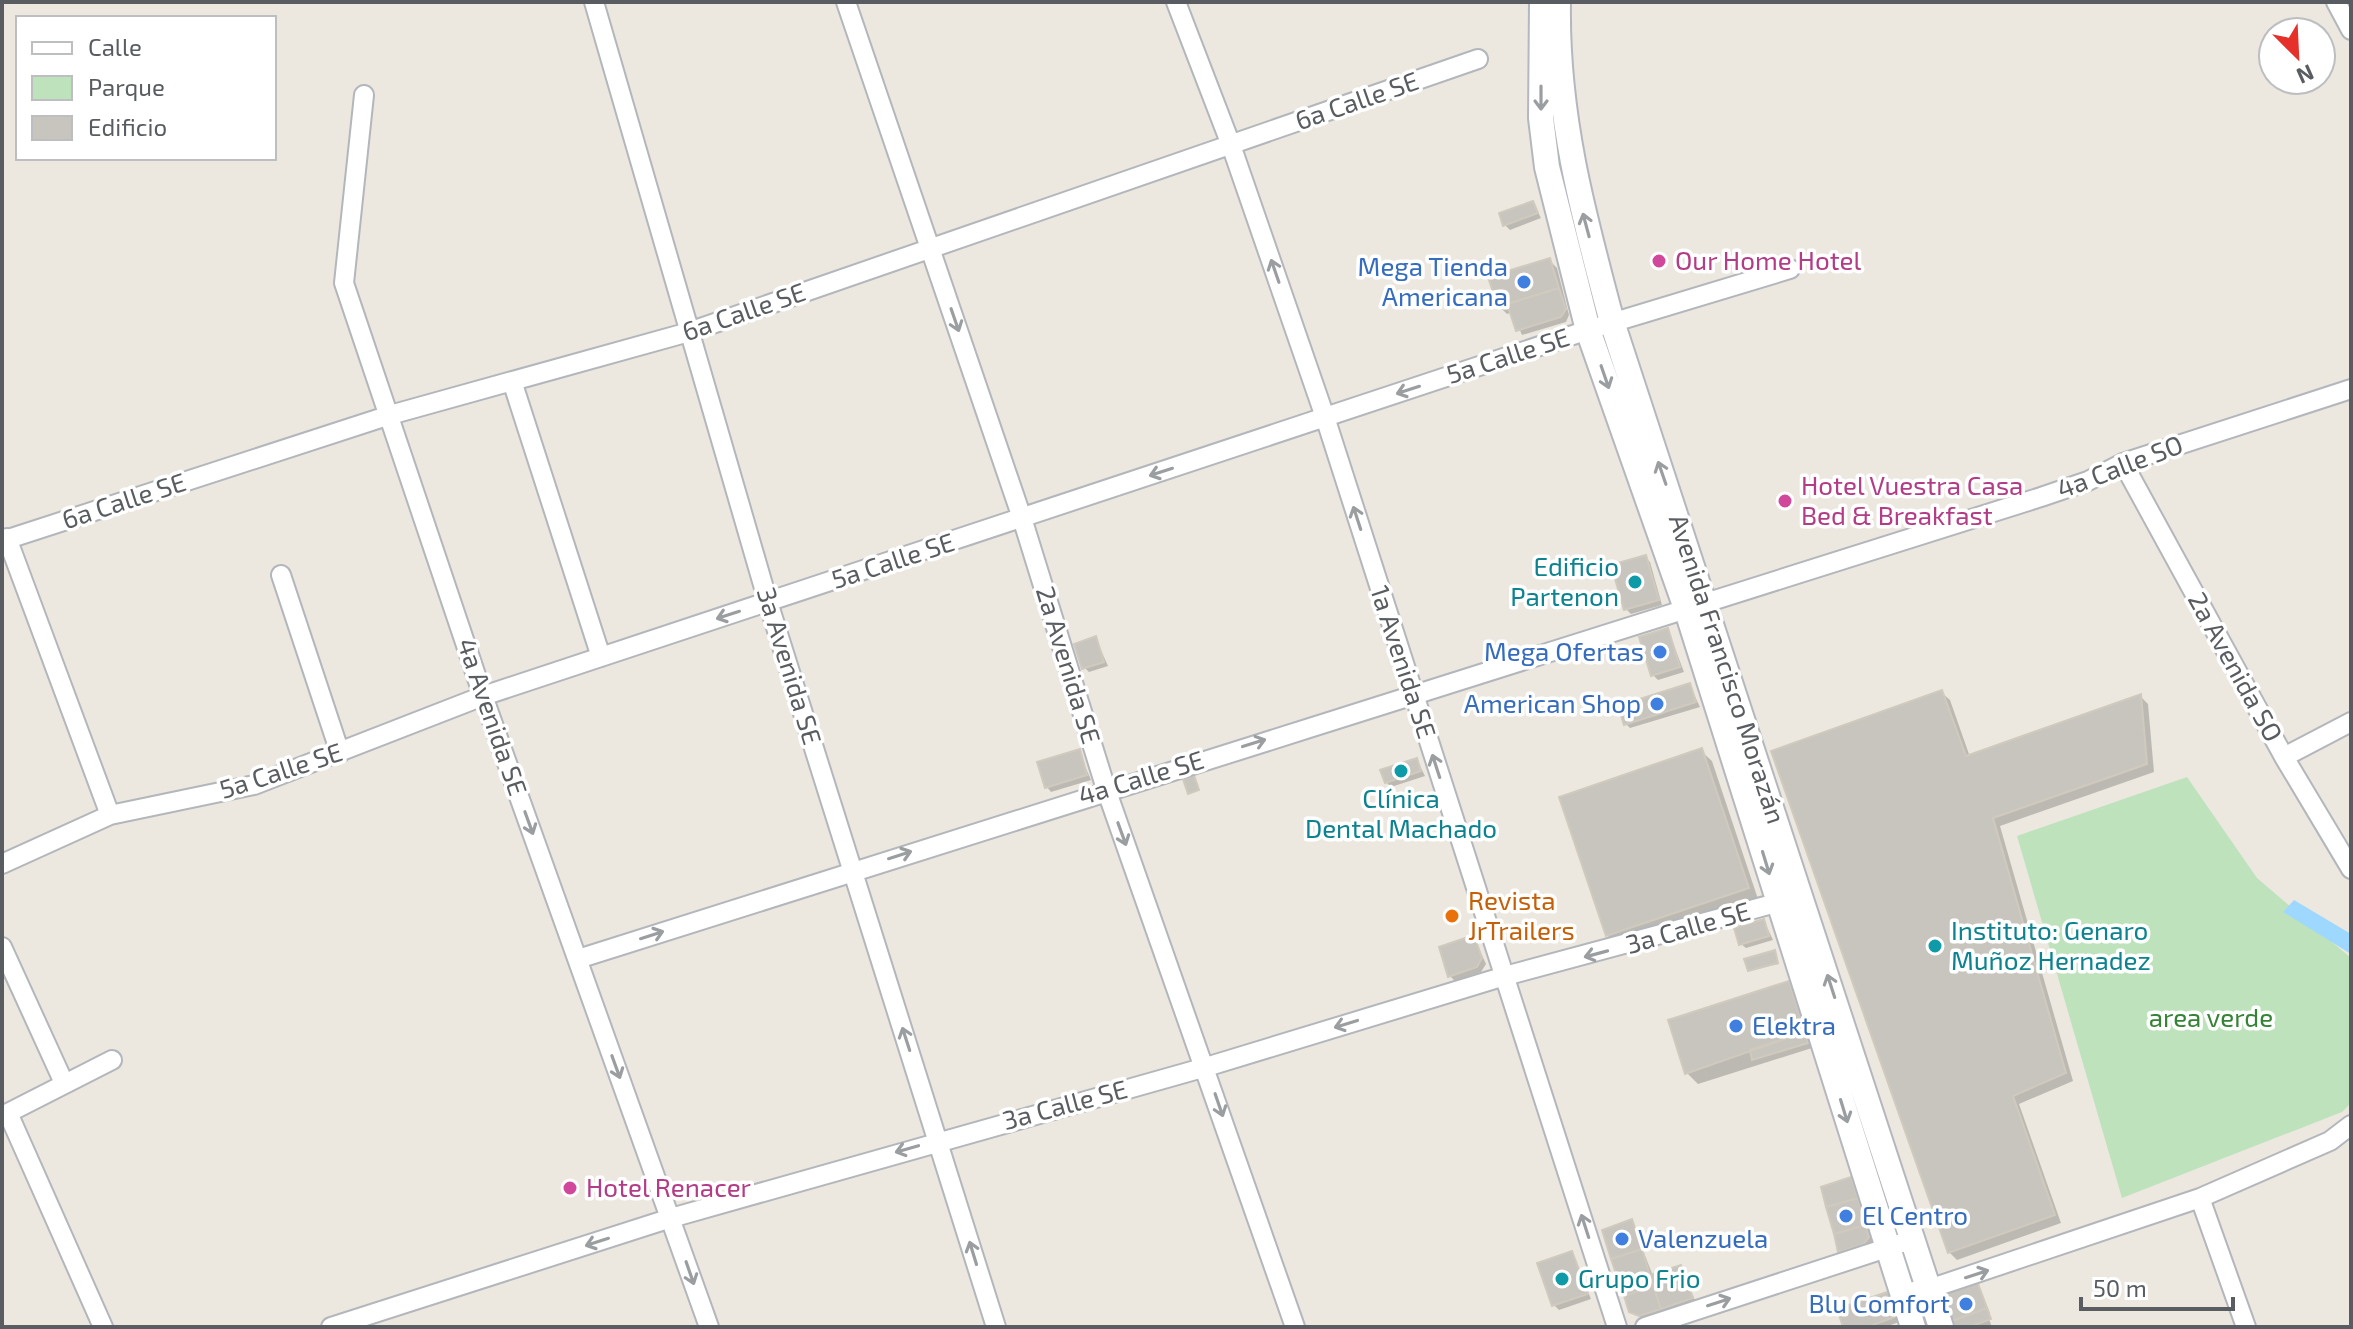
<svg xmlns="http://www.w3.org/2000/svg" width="2353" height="1329" viewBox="0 0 2353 1329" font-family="'Exo 2',sans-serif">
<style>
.green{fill:#bee3bc}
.water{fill:#9ed8fe}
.shadow{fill:#0003}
.building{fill:#c8c5bf;stroke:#d0cabe;stroke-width:2}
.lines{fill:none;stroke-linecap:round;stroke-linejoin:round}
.street-casing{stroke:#b3b6bb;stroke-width:22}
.secondary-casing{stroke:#b4b7bd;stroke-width:28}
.street{stroke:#fff;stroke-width:18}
.secondary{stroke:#fff;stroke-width:24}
.oneway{stroke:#9b9ea0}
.hotel-dot{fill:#d1479c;stroke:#fff;stroke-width:3}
.shop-dot{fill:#3f7fe0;stroke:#fff;stroke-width:3}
.culture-dot{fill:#0f9aa8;stroke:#fff;stroke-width:3}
.food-dot{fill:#e8710a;stroke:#fff;stroke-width:3}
.labels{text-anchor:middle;stroke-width:7;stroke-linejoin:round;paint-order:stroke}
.street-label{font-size:26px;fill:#595d61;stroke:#fff}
.hotel-label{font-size:26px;fill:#b23c85;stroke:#fff;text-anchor:start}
.shop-label{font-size:26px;fill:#366cbe;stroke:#fff;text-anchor:end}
.culture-label{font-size:26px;fill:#0d838f;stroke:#fff;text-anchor:start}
.food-label{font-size:26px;fill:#c56008;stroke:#fff;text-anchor:start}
.park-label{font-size:26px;fill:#358335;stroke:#fff}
</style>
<rect width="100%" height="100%" fill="#ece8e0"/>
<path class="green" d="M2187 777 2257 878 2351 958V1103L2342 1112 2122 1198 2017 836Z"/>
<path class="water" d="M2294 900 2351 934V954L2283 912Z"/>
<path class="shadow" d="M1533 203 1541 218 1510 230 1505 225Z
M1549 260 1557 268 1569 315 1566 322 1522 335 1512 312 1507 314 1499 306Z
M1645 557 1650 562 1662 605 1631 614 1626 609Z
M1668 630 1684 672 1658 680 1653 675Z
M1096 639 1108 666 1089 672 1084 667Z
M1690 686 1700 707 1630 728 1626 724Z
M1942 693 1950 700 1970 757 2140 696 2148 704 2154 772 2000 826 2073 1081 2019 1104 2061 1223 1957 1260 1949 1252Z
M1701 751 1712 761 1758 899 1618 946 1607 935Z
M1079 752 1091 780 1051 792 1047 787Z
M1417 760 1425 776 1391 787 1386 782Z
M1764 921 1773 940 1746 948 1741 944Z
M1474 938 1486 964 1481 972 1455 981 1450 976Z
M1774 952 1779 964 1749 970Z
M1788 983 1799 994 1814 1043 1812 1048 1698 1084 1687 1073Z
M1851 1179 1855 1184 1872 1242 1868 1250 1845 1256 1840 1251Z
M1632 1222 1653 1276 1681 1267 1696 1303 1645 1320 1631 1311Z
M1572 1253 1591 1299 1559 1310 1554 1305Z
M1977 1283 1990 1313 1987 1314 1992 1327H1956Z
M1890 1294 1902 1321 1885 1327H1845Z"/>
<path class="building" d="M1533 201 1538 213 1503 226 1499 213Z
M1550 258 1559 288 1498 307 1488 277Z
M1559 288 1566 309 1561 317 1516 331 1507 304Z
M1646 555 1659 600 1624 610 1611 565Z
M1668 628 1680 667 1651 676 1639 637Z
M1096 636 1104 662 1082 669 1074 644Z
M1690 683 1696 702 1624 725 1618 706Z
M1942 690 1966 756 2141 694 2147 764 1993 818 2066 1073 2013 1096 2055 1215 1948 1253 1771 751Z
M1702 748 1749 888 1606 936 1559 797Z
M1080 749 1087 775 1045 788 1037 762Z
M1417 758 1421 771 1385 783 1380 770Z
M1194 775 1199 790 1188 794 1183 779Z
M1764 919 1769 936 1739 945 1734 928Z
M1474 935 1482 958 1477 967 1448 977 1439 947Z
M1775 950 1778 963 1748 971 1744 959Z
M1789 981 1805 1032 1685 1074 1668 1020Z
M1805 1032 1808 1043 1752 1060 1750 1050Z
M1851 1177 1858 1198 1826 1207 1821 1187Z
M1858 1198 1866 1225 1834 1234 1826 1207Z
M1632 1219 1642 1249 1611 1259 1602 1230Z
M1866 1225 1869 1237 1863 1245 1838 1252 1834 1234Z
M1642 1249 1650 1275 1620 1285 1611 1259Z
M1572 1251 1588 1294 1552 1306 1537 1263Z
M1681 1265 1693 1298 1661 1309 1650 1275Z
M1650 1275 1653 1286 1624 1296 1620 1285Z
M1977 1281 1987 1308 1952 1321 1945 1300 1949 1291Z
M1653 1286 1661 1309 1639 1316 1629 1312 1624 1296Z
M1890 1291 1898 1316 1867 1327H1843L1837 1309Z
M1987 1308 1991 1319 1970 1327H1954L1952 1321Z"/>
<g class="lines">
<g class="street-casing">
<path id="street" d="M594 2 768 602 996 1327
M846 2 1022 518 1106 789 1295 1327
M1176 2 1231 145 1325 417 1617 1327
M2336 2 2351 30
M364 95 344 283 483 696 709 1327
M512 381 601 657
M2123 463 2284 757 2351 869
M7 538 110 815
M2 541 390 415 689 332 1478 59
M281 575 340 753
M2284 757 2351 722
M2 864 110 815 254 785 483 696 1588 330 1790 269
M2 947 64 1083
M578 959C1065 802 1554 654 2041 497L2088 481 2123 463 2351 389
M8 1113 103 1327
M2 1116 112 1060
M2200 1198 2246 1327
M1901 1293 1929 1289 2200 1198 2330 1141 2351 1125
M331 1327 671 1218 1206 1067 1505 976 1791 899
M1645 1327 1911 1240"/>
</g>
<g class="secondary-casing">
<path id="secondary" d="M1542 2 1541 118 1547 167 1588 330 1687 611 1913 1327
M1558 2C1556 115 1583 214 1612 322L1941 1327"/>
</g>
<use href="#street" class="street"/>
<use href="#secondary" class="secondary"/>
</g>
<defs><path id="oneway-shaft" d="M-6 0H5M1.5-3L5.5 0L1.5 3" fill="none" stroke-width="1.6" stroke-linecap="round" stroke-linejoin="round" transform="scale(2)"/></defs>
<g class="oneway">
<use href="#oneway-shaft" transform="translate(1541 98) rotate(90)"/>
<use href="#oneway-shaft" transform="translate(1586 225) rotate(-105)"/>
<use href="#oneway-shaft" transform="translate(1275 271) rotate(-109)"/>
<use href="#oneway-shaft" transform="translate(955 320) rotate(71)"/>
<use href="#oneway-shaft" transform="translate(1605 377) rotate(71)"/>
<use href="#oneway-shaft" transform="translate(1408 390) rotate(162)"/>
<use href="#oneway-shaft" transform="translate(1161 472) rotate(162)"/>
<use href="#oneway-shaft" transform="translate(1662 473) rotate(-109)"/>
<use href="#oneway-shaft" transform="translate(1357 518) rotate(-108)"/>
<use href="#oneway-shaft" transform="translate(728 615) rotate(162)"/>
<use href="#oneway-shaft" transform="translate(1254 743) rotate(-17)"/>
<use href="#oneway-shaft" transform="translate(1436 766) rotate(-108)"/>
<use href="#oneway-shaft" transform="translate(529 823) rotate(70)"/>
<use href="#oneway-shaft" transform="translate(1122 834) rotate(70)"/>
<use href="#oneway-shaft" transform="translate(900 855) rotate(-18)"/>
<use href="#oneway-shaft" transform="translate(1766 863) rotate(73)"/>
<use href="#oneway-shaft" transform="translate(652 935) rotate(-18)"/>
<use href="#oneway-shaft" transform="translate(1596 954) rotate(165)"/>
<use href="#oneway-shaft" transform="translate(1831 986) rotate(-108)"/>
<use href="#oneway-shaft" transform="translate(1346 1024) rotate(163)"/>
<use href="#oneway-shaft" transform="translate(906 1039) rotate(-108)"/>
<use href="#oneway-shaft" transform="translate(616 1067) rotate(70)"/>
<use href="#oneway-shaft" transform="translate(1219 1105) rotate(71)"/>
<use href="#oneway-shaft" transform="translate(1844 1111) rotate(73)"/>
<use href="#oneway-shaft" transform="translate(907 1149) rotate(164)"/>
<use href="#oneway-shaft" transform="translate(1585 1226) rotate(-108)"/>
<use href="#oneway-shaft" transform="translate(597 1242) rotate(162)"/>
<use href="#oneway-shaft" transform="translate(973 1253) rotate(-107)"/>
<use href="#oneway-shaft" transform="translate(690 1273) rotate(71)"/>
<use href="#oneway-shaft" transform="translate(1977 1274) rotate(-18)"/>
<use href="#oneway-shaft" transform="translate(1719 1302) rotate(-18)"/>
</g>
<g class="hotel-dot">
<circle cx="1659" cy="261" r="8"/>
<circle cx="1785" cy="501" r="8"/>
<circle cx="570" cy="1188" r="8"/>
</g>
<g class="shop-dot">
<circle cx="1524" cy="282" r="8"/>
<circle cx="1660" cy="652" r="8"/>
<circle cx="1657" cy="704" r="8"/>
<circle cx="1736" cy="1026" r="8"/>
<circle cx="1846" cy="1216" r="8"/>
<circle cx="1622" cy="1239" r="8"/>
<circle cx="1966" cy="1304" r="8"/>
</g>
<g class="culture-dot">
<circle cx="1635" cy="582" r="8"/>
<circle cx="1401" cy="771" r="8"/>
<circle cx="1935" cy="946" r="8"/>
<circle cx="1562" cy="1279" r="8"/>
</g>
<circle class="food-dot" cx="1452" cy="916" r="8"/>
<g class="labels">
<g class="street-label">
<text transform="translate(1357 101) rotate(-19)" y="9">6a Calle SE</text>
<text transform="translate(744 312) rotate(-19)" y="9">6a Calle SE</text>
<text transform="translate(1508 356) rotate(-18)" y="9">5a Calle SE</text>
<text transform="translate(2120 467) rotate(-21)" y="9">4a Calle SO</text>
<text transform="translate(124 501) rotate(-18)" y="9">6a Calle SE</text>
<text transform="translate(893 561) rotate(-18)" y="9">5a Calle SE</text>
<text transform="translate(1403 662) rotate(72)" y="9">1a Avenida SE</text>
<text transform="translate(1068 665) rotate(73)" y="9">2a Avenida SE</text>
<text transform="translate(789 666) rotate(73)" y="9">3a Avenida SE</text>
<text transform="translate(2235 667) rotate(61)" y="9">2a Avenida SO</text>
<text transform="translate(1727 669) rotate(72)" y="9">Avenida Francisco Morazán</text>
<text transform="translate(492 717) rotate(71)" y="9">4a Avenida SE</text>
<text transform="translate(281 771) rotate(-18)" y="9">5a Calle SE</text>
<text transform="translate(1141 778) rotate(-17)" y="9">4a Calle SE</text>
<text transform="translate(1688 928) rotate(-16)" y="9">3a Calle SE</text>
<text transform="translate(1065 1105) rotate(-15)" y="9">3a Calle SE</text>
</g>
<g class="hotel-label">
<text x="1675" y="270">Our Home Hotel</text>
<text x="1801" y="495">Hotel Vuestra Casa<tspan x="1801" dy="30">Bed &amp; Breakfast</tspan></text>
<text x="586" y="1197">Hotel Renacer</text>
</g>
<g class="shop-label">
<text x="1508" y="276">Mega Tienda<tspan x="1508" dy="30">Americana</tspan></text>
<text x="1644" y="661">Mega Ofertas</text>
<text x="1641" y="713">American Shop</text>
<text x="1752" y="1035" text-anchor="start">Elektra</text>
<text x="1862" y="1225" text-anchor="start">El Centro</text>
<text x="1638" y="1248" text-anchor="start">Valenzuela</text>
<text x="1950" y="1313">Blu Comfort</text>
</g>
<g class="culture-label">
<text x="1619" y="576" text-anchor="end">Edificio<tspan x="1619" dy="30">Partenon</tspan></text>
<text x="1401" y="808" text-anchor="middle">Clínica<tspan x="1401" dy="30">Dental Machado</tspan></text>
<text x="1951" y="940">Instituto: Genaro<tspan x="1951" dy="30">Muñoz Hernadez</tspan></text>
<text x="1578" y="1288">Grupo Frio</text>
</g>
<g class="food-label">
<text x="1468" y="910">Revista<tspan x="1468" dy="30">JrTrailers</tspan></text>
</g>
<g class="park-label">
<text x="2211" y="1027">area verde</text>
</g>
</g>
<rect width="2353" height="1329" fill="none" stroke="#595d61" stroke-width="8"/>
<rect x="16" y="16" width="260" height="144" fill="#ffffff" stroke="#bdbec0" stroke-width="2"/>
<rect x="32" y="42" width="40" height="12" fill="#ffffff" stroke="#bdbec0" stroke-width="2"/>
<text x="88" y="56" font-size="24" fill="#595d61">Calle</text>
<rect x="32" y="76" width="40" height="24" fill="#bee3bc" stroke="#bdbec0" stroke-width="2"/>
<text x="88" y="96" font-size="24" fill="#595d61">Parque</text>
<rect x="32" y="116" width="40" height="24" fill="#c8c5bf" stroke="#bdbec0" stroke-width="2"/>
<text x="88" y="136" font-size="24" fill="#595d61">Edificio</text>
<g transform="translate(2297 56) rotate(156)"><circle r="38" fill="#ffffff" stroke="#bdbec0" stroke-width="2"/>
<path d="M0-6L14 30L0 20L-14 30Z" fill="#e6312b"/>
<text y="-12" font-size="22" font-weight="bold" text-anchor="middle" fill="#595d61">N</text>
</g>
<path d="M2081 1297v12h152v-12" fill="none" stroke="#595d61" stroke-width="4"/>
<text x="2093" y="1297" font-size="24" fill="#595d61" stroke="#ffffff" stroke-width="6" paint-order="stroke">50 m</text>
</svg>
